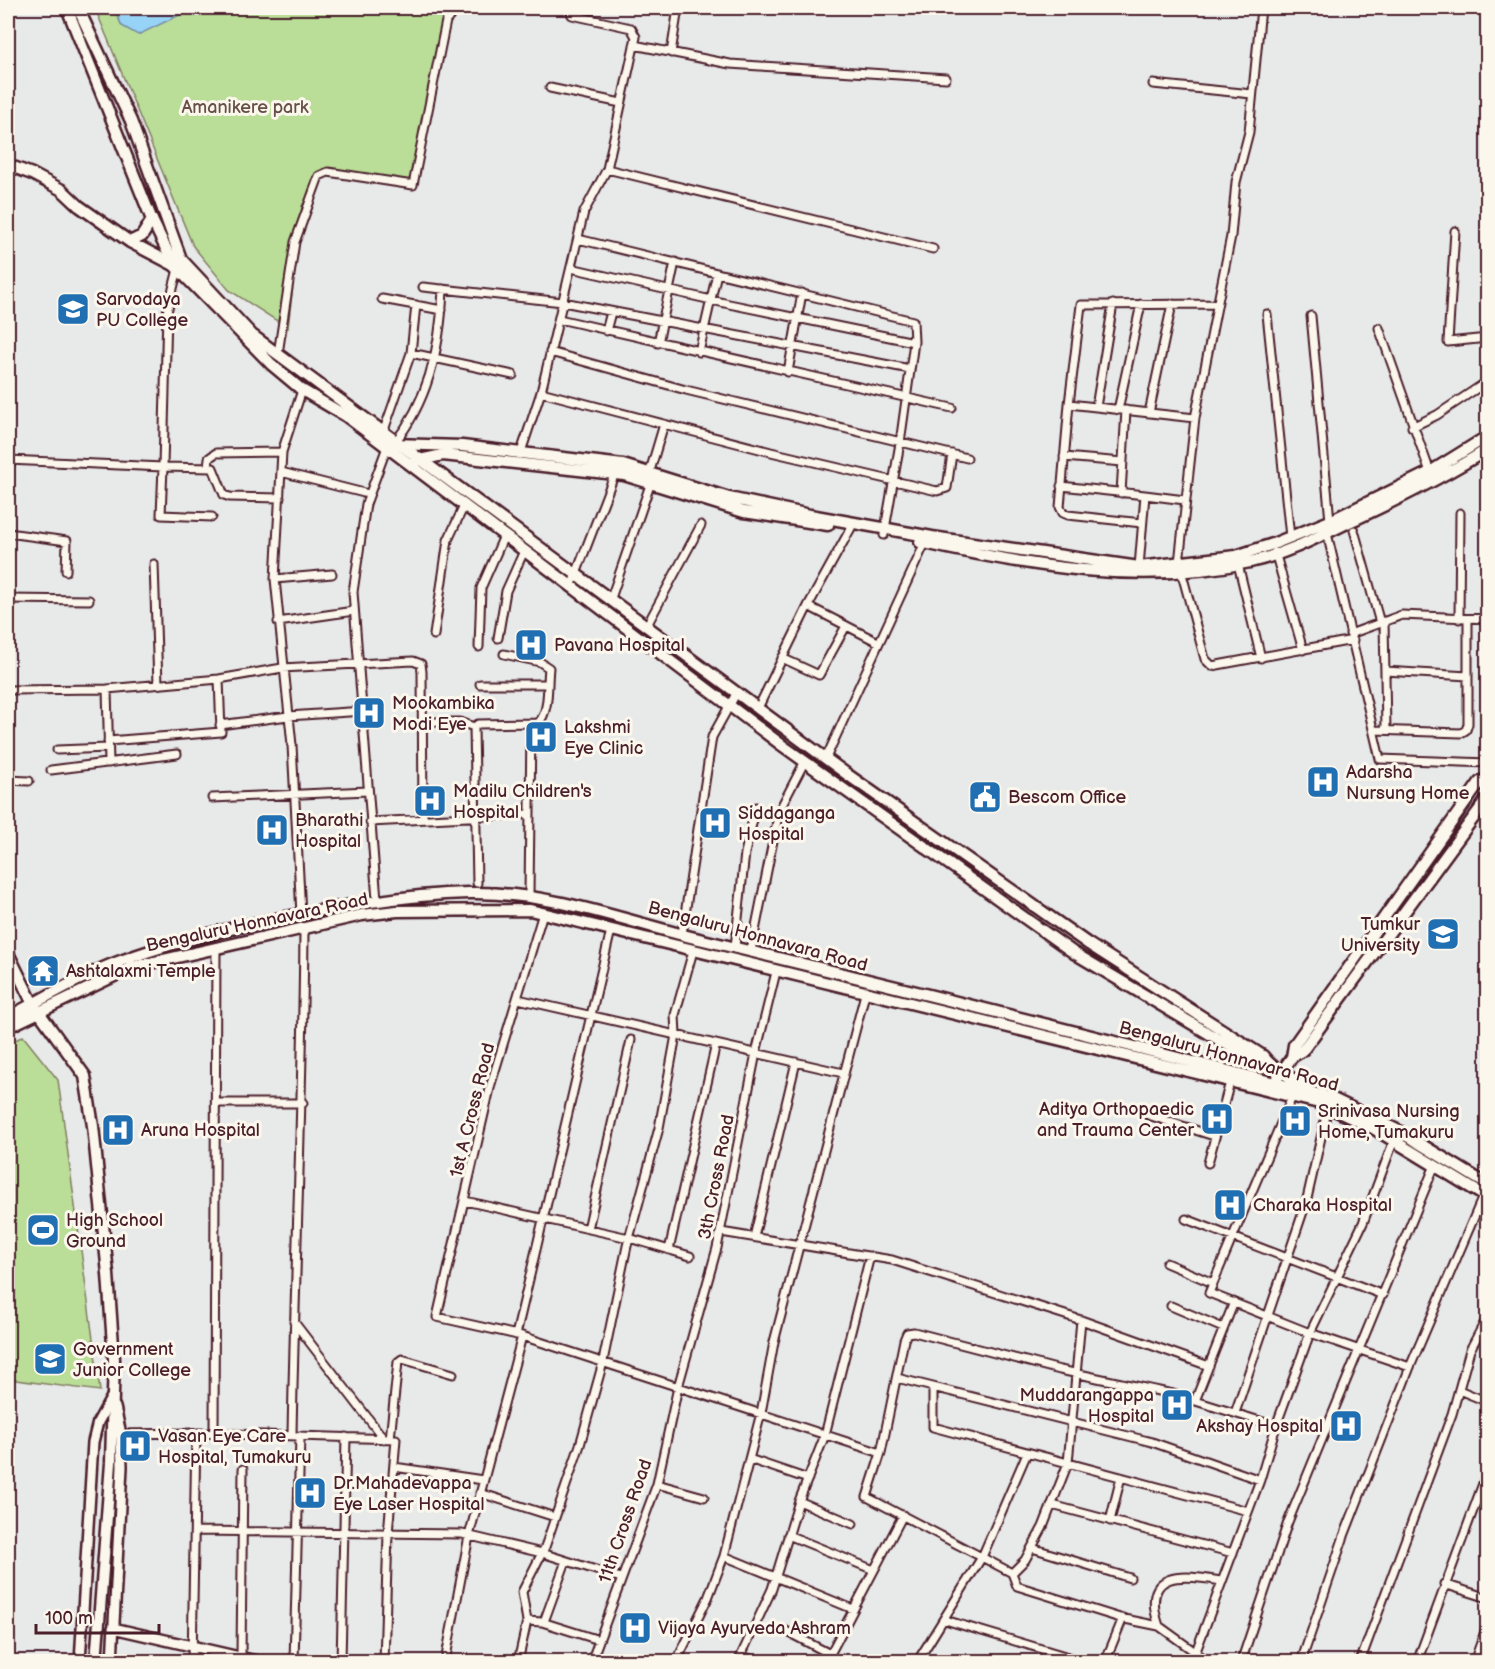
<svg xmlns="http://www.w3.org/2000/svg" width="1495" height="1669" viewBox="0 0 1495 1669" font-family="'Balsamiq Sans',sans-serif">
<style>
.green{fill:#bade98;stroke:#827e62;stroke-width:1.5}
.water{fill:#96d3f7;stroke:#788ba5;stroke-width:1.5}
.lines{fill:none;stroke-linecap:round;stroke-linejoin:round}
.minor-casing{stroke:#4a1f2b;stroke-width:11}
.tertiary-casing{stroke:#4a1f2b;stroke-width:14}
.secondary-casing{stroke:#4a1f2b;stroke-width:15}
.primary-casing{stroke:#4a1f2b;stroke-width:15}
.minor{stroke:#fbf7ec;stroke-width:7}
.tertiary{stroke:#fbf7ec;stroke-width:9}
.secondary{stroke:#fbf7ec;stroke-width:10}
.primary{stroke:#fbf7ec;stroke-width:10}
.labels{text-anchor:middle;stroke-width:6;stroke-linejoin:round;paint-order:stroke}
.park-label{font-size:18px;fill:#664f46;stroke:#fbf7ec}
.poi-label{font-size:18px;fill:#4a1f2b;stroke:#fbf7ec;text-anchor:start}
.street-label{font-size:18px;fill:#4a1f2b;stroke:#fbf7ec}
</style>
<rect width="100%" height="100%" fill="#e8e9e9"/>
<filter id="ink" filterUnits="userSpaceOnUse"><feTurbulence type="fractalNoise" baseFrequency=".0167" numOctaves="2"/><feDisplacementMap in="SourceGraphic" scale="12" xChannelSelector="R" yChannelSelector="G"/><feConvolveMatrix kernelMatrix="1 2 1 2 8 2 1 2 1" color-interpolation-filters="sRGB"/></filter>
<g filter="url(#ink)">
<path class="green" d="M95 8H114L122 26 168 20 194 8H454L447 9 416 189 322 172 302 206 288 328 229 290 193 246Z
M23 1036 58 1080 100 1391 8 1379V1044Z"/>
<path class="water" d="M114 8H194L138 35 122 26Z"/>
<g class="lines">
<g class="minor-casing">
<path id="minor" d="M1261 8 1249 132 1236 182 1231 236 1195 418 1179 563 1205 659 1212 666 1353 640
M634 45 730 64 946 78
M671 53 678 8
M1153 84 1252 94
M550 88 621 103
M607 169 933 249
M1455 231 1448 342 1488 338
M578 239 913 321 914 342 900 443 884 535
M571 268 729 304 914 342
M423 287 563 302 910 369
M382 299 442 310
M1267 314 1290 537
M1311 316 1330 521
M559 319 952 408
M1379 328 1430 472
M606 331 611 312
M658 343 675 262
M550 352 686 390 967 458
M699 352 717 273
M411 353 416 305
M278 354 295 242 319 176 328 172 413 185 446 21 453 13 473 8
M788 372 802 293
M541 392 771 452 937 491 947 488 952 454
M1069 404 1195 418
M1096 407 1113 304
M1118 410 1141 304
M1149 413 1172 304
M1412 427 1437 415 1488 381
M383 433 411 353 513 375
M395 442C429 400 441 342 443 289
M520 455 541 392 584 212 607 169 636 37 631 28 572 15 569 8
M1064 457 1123 462
M8 460 163 467 167 312 178 269
M208 467 209 458 216 453 282 452
M650 471 664 424
M281 472 368 494
M1061 486 1145 495
M1121 493 1126 410
M212 517 161 515 163 467 213 468 224 495 230 497 280 498
M1142 523 1068 515 1063 513 1060 507 1069 404 1081 305 1216 304
M1354 530 1380 623
M8 533 67 541 66 571
M1327 533 1380 759 1488 763
M1275 552 1303 650
M154 564 158 684
M1238 564 1261 658
M1139 567 1145 495 1185 500
M275 579 332 574
M571 587 615 473
M8 599 89 600
M610 601 651 482
M808 606 878 642
M1459 619 1460 513
M1384 621 1386 730
M278 622 354 611
M646 627 701 525
M1350 634 1402 615 1488 619
M434 635 448 540 464 506
M498 638 506 591 524 551
M479 647 481 588 504 536
M782 658 819 675 846 626
M1385 671 1468 676
M480 684H547
M107 689 109 763
M8 690 107 689 219 679 282 668 413 661 421 664 422 672 423 819
M758 708 808 606 851 528
M422 722H460L474 727
M220 725 288 716 364 711
M1374 730 1461 733 1466 730 1468 724V620
M108 741 221 732 219 679
M57 750 108 748
M826 758 925 543
M51 770 177 754
M8 780 29 781
M212 798 368 791
M370 822 528 814
M477 883 474 727 478 724 538 723C550 713 547 683 549 668L540 662 504 654
M529 896 531 725
M377 900 353 592 366 504 387 447
M543 913 491 1084 437 1317 522 1336 881 1453
M301 914 292 745 275 579 282 452 302 390
M682 934 712 737 737 692
M735 947 745 853 756 807
M751 951 779 811 805 761
M518 999 843 1073
M1292 1097 1209 1293 1310 1333 1410 1367
M217 1103H303
M1148 1115 1214 1136
M1208 1163 1230 1082
M465 1201 629 1238 690 1256
M1186 1219 1383 1295
M588 1229 631 1040
M721 1232 892 1260 1081 1320 1209 1366
M754 1237 796 1062
M669 1250 716 1044
M1166 1263 1213 1283
M1171 1306 1223 1328
M294 1322 384 1439
M516 1335 611 930
M897 1378 1152 1442 1260 1480
M933 1387V1427L1248 1511
M1459 1390 1488 1402
M1195 1401 1234 1302
M1235 1413 1306 1203 1328 1107
M214 1433 216 947
M118 1434 196 1433 396 1439 388 1534 384 1662
M292 1435C295 1266 303 1097 304 928
M390 1439 398 1362 402 1359 453 1374
M749 1459 808 1479
M394 1467 483 1480
M657 1484 704 1497
M480 1493 555 1517
M799 1501 853 1524
M1052 1505 1233 1553
M1110 1521 1121 1477
M195 1531 462 1534 542 1553 621 1578
M788 1535 874 1570
M1032 1548 1130 1578
M724 1556 853 1609
M1012 1573 1025 1560 1043 1527 1068 1463 1081 1320
M1444 1584 1488 1598
M945 1620 1085 1662
M527 1621 542 1622 545 1619 566 1561
M542 1622 599 1640
M1159 1626C1140 1570 1182 1574 1221 1581
M784 1630 830 1654
M741 1655 757 1662
M241 1657 243 1469
M919 1658 931 1662
M192 1662 196 1433
M294 1662 300 1436
M341 1662 346 1437
M445 1662 469 1536 522 1336
M518 1662 527 1621 522 1592 545 1547 580 1445 602 1366 627 1246 659 1128 676 1035 675 1015 693 951
M591 1662 657 1484 678 1387 717 1248 756 1053 776 972
M676 1662 708 1598 724 1556 761 1413 774 1342 866 990
M738 1662 772 1589 799 1501 825 1435 870 1256
M826 1662 903 1515
M917 1662 982 1557 1027 1453
M1105 1662 1123 1618
M1192 1662 1260 1480 1276 1426 1310 1333 1363 1223 1394 1140
M1209 1662 1159 1626 1120 1618 1017 1586 1012 1573 867 1497 881 1453 904 1340 907 1333 914 1332 1060 1370 1173 1394 1276 1426
M1241 1662 1288 1522 1435 1165
M1301 1662 1344 1536 1410 1367 1484 1194
M1360 1662 1452 1414 1470 1350 1488 1316
M1417 1662 1488 1470
M1474 1662 1488 1623"/>
</g>
<g class="tertiary-casing">
<path id="tertiary" d="M113 1628 261 1662
M80 1662 93 1442 98 1422 113 1395
M112 1662 122 1467 121 1434 115 1407"/>
</g>
<g class="secondary-casing">
<path id="secondary" d="M8 165 32 174 62 190 79 206 130 242 174 265 179 264
M130 242 142 236 152 220
M392 444 462 446 623 465 729 498 810 515 932 537 1139 567 1236 556 1273 544 1330 521 1430 472 1488 436
M415 461 443 455 624 475 744 512 828 525
M920 542C1028 566 1140 586 1250 562 1283 555 1316 538 1347 523 1395 501 1442 478 1488 449
M8 953 33 1004 85 1076 93 1126 108 1274 114 1359 111 1463 96 1662
M1292 1057 1294 1045 1480 782 1488 778
M1269 1090 1292 1057 1303 1050 1488 798"/>
</g>
<g class="primary-casing">
<path id="primary" d="M67 8 152 220 174 265 272 365 302 390 346 416 387 447 783 746 1074 953 1258 1063H1268
M78 8 131 121 181 259 252 335 848 775 1087 943 1263 1056C1277 1076 1305 1078 1315 1102
M8 1017C44 999 80 976 118 962 168 943 219 931 271 920 336 907 401 895 468 893 550 891 624 921 703 940 912 990 1121 1043 1329 1097L1399 1131 1488 1185
M8 1027 133 967 362 915 397 911 530 910 1319 1103 1373 1128 1488 1198"/>
</g>
<use href="#minor" class="minor"/>
<use href="#tertiary" class="tertiary"/>
<use href="#secondary" class="secondary"/>
<use href="#primary" class="primary"/>
</g>
</g>
<defs>
<g id="university-square" transform="scale(1.725)"><rect x="-9" y="-9" width="18" height="18" rx="4" fill="#1f6fb2" stroke="#fbf7ec"/><path d="M0-5L7-2L0 1L-7-2ZM-4 1L0 2.5L4 1V4Q0 6-4 4Z" fill="#fff"/></g>
<g id="hospital-square" transform="scale(1.725)"><rect x="-9" y="-9" width="18" height="18" rx="4" fill="#1f6fb2" stroke="#fbf7ec"/><path d="M-5-5h3v3.5h4V-5h3V5h-3V1.5h-4V5h-3Z" fill="#fff"/></g>
<g id="civic-square" transform="scale(1.725)"><rect x="-9" y="-9" width="18" height="18" rx="4" fill="#1f6fb2" stroke="#fbf7ec"/><path d="M-.6-6.5H3V-4.5H.6V-3L4-1V1h2V6H-6V1h2V-1L-.6-3ZM-1.2 2.5V6h2.4V2.5Z" fill="#fff"/></g>
<g id="temple-square" transform="scale(1.725)"><rect x="-9" y="-9" width="18" height="18" rx="4" fill="#1f6fb2" stroke="#fbf7ec"/><path d="M0-6L5-2H3V0L6.5 2.5H4V6H1.5V3h-3V6H-4V2.5H-6.5L-3 0V-2H-5Z" fill="#fff"/></g>
<g id="stadium-square" transform="scale(1.725)"><rect x="-9" y="-9" width="18" height="18" rx="4" fill="#1f6fb2" stroke="#fbf7ec"/><path d="M0-5a6.5 5 0 1 0 0 10a6.5 5 0 1 0 0-10ZM-3.5-1.8h7v3.6h-7Z" fill="#fff"/></g>
</defs>
<g fill-rule="evenodd">
<use href="#university-square" x="73" y="309"/>
<use href="#hospital-square" x="531" y="645"/>
<use href="#hospital-square" x="369" y="713"/>
<use href="#hospital-square" x="541" y="737"/>
<use href="#hospital-square" x="1323" y="782"/>
<use href="#civic-square" x="985" y="797"/>
<use href="#hospital-square" x="430" y="801"/>
<use href="#hospital-square" x="715" y="823"/>
<use href="#hospital-square" x="272" y="830"/>
<use href="#university-square" x="1443" y="934"/>
<use href="#temple-square" x="43" y="971"/>
<use href="#hospital-square" x="1217" y="1119"/>
<use href="#hospital-square" x="1295" y="1121"/>
<use href="#hospital-square" x="118" y="1130"/>
<use href="#hospital-square" x="1230" y="1205"/>
<use href="#stadium-square" x="43" y="1230"/>
<use href="#university-square" x="50" y="1359"/>
<use href="#hospital-square" x="1177" y="1405"/>
<use href="#hospital-square" x="1346" y="1426"/>
<use href="#hospital-square" x="135" y="1446"/>
<use href="#hospital-square" x="310" y="1493"/>
<use href="#hospital-square" x="635" y="1628"/>
</g>
<g class="labels">
<g class="park-label">
<text x="245" y="113">Amanikere park</text>
</g>
<g class="poi-label">
<text x="96" y="305">Sarvodaya<tspan x="96" dy="21">PU College</tspan></text>
<text x="554" y="651">Pavana Hospital</text>
<text x="392" y="709">Mookambika<tspan x="392" dy="21">Modi Eye</tspan></text>
<text x="564" y="733">Lakshmi<tspan x="564" dy="21">Eye Clinic</tspan></text>
<text x="1346" y="778">Adarsha<tspan x="1346" dy="21">Nursung Home</tspan></text>
<text x="453" y="797">Madilu Children's<tspan x="453" dy="21">Hospital</tspan></text>
<text x="1008" y="803">Bescom Office</text>
<text x="738" y="819">Siddaganga<tspan x="738" dy="21">Hospital</tspan></text>
<text x="295" y="826">Bharathi<tspan x="295" dy="21">Hospital</tspan></text>
<text x="1420" y="930" text-anchor="end">Tumkur<tspan x="1420" dy="21">University</tspan></text>
<text x="66" y="977">Ashtalaxmi Temple</text>
<text x="1194" y="1115" text-anchor="end">Aditya Orthopaedic<tspan x="1194" dy="21">and Trauma Center</tspan></text>
<text x="1318" y="1117">Srinivasa Nursing<tspan x="1318" dy="21">Home, Tumakuru</tspan></text>
<text x="141" y="1136">Aruna Hospital</text>
<text x="1253" y="1211">Charaka Hospital</text>
<text x="66" y="1226">High School<tspan x="66" dy="21">Ground</tspan></text>
<text x="73" y="1355">Government<tspan x="73" dy="21">Junior College</tspan></text>
<text x="1154" y="1401" text-anchor="end">Muddarangappa<tspan x="1154" dy="21">Hospital</tspan></text>
<text x="1323" y="1432" text-anchor="end">Akshay Hospital</text>
<text x="158" y="1442">Vasan Eye Care<tspan x="158" dy="21">Hospital, Tumakuru</tspan></text>
<text x="333" y="1489">Dr.Mahadevappa<tspan x="333" dy="21">Eye Laser Hospital</tspan></text>
<text x="658" y="1634">Vijaya Ayurveda Ashram</text>
</g>
<g class="street-label">
<text transform="translate(257 922) rotate(-12)" y="6">Bengaluru Honnavara Road</text>
<text transform="translate(758 936) rotate(15)" y="6">Bengaluru Honnavara Road</text>
<text transform="translate(1229 1056) rotate(15)" y="6">Bengaluru Honnavara Road</text>
<text transform="translate(472 1110) rotate(-76)" y="6">1st A Cross Road</text>
<text transform="translate(716 1177) rotate(-79)" y="6">3th Cross Road</text>
<text transform="translate(625 1521) rotate(-71)" y="6">11th Cross Road</text>
</g>
</g>
<rect width="1495" height="1669" fill="none" stroke="#fbf7ec" stroke-width="30"/>
<rect x="15" y="15" width="1465" height="1639" fill="none" stroke="#4a1f2b" stroke-width="2" filter="url(#ink)"/>
<path d="M36 1624v9h123v-9" fill="none" stroke="#4a1f2b" stroke-width="3"/>
<text x="45" y="1624" font-size="18" fill="#4a1f2b" stroke="#fbf7ec" stroke-width="4.5" paint-order="stroke">100 m</text>
</svg>
